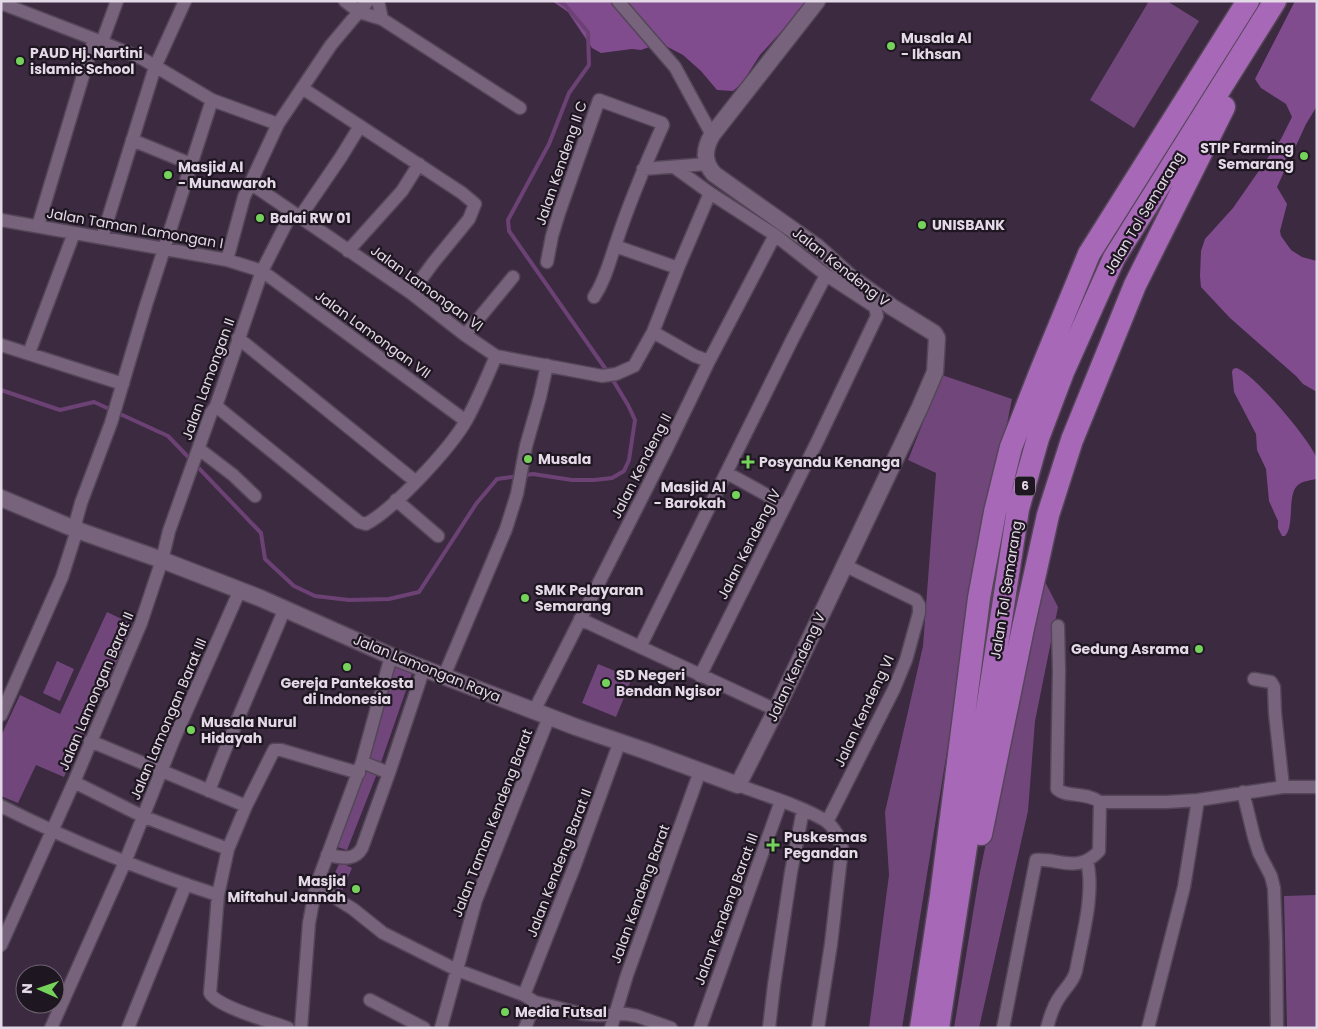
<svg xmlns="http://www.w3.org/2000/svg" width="1318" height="1029" viewBox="0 0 1318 1029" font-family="Poppins,sans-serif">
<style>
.green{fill:#71477b}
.forest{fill:#814c8e}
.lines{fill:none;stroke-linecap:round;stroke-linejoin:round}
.stream{stroke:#6c4275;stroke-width:4}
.minor-casing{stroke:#544658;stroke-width:15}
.tertiary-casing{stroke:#544658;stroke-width:19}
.motorway-casing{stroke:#544658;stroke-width:25}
.minor{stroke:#77637c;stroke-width:12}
.tertiary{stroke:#77637c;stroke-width:16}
.motorway{stroke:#a768b7;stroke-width:22}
.poi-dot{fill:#75d25b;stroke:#1e1620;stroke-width:2}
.labels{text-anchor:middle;stroke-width:4.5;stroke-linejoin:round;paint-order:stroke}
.shield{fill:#1e1620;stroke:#a99eab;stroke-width:1}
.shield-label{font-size:12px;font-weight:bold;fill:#e4d9e7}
.poi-label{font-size:14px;font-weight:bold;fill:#e4d9e7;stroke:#1e1620;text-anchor:start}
.street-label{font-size:14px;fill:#e4d9e7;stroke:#1e1620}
</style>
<rect width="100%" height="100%" fill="#3b2a40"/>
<path class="green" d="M1149 1H1167L1199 21 1134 128 1090 100Z
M942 375 1012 399 974 585 902 1028H869L889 875 885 812 923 646 936 473 908 460Z
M1041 574 1058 607 1035 721 1028 811 979 1028H954L979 877Z
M107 612 134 625 64 777 36 765 18 803 1 796V736L20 695 60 714Z
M57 661 74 669 60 701 43 693Z
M391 664 412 673 378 771 347 850 334 846Z
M598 664 632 678 616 717 582 703Z
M340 862 352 868 342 891 329 885Z
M1317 895V1028H1287L1284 896Z"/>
<path class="forest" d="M552 1H809L760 55 742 83 733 91 717 90 701 71 683 55 664 45 652 46 641 50 632 49 601 53 592 48 568 12Z
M1295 1H1317V106L1306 124 1277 187 1287 204 1280 231 1281 236 1291 250 1302 257 1317 261V392L1303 384 1296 376 1230 318 1201 287 1200 276 1201 251 1205 239 1233 208 1281 139 1292 117 1286 104 1261 88 1255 79Z
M1236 368C1252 371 1312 442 1317 459 1318 465 1317 473 1317 478 1312 481 1306 480 1301 483 1285 490 1296 524 1285 536H1282L1278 528V521L1269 501 1266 469 1257 450 1256 434 1234 392 1232 372 1233 369Z"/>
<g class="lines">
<path class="stream" d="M559 1 565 5 588 32 589 65 569 93 549 144 508 220 509 231 607 371
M1 390 60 410 94 402 168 436 261 533 265 559 294 586 315 596 349 600 389 599 419 592 476 504 497 479 533 474 572 480H594L612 478 624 471 629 460 635 420 628 405 611 377"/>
<g class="minor-casing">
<path id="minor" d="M345 1 359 12 382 19 520 108
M378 1 382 19
M618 1 675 67 712 135
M3 4 94 39 143 59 212 100 278 124
M102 42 117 1
M302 88 462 193 475 204 469 219 433 263 411 293
M132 140 191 164
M674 167 710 193 775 235 826 275 875 307 877 316 818 440 700 676
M643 169 707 164
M250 183 411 293 465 335 496 356 602 376 616 374 634 366 653 332 678 268 710 193
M300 217 341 157 360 126
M1 220 227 260 262 271 466 421
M38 226 94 39
M102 238 155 67 185 1
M615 246 678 268
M348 251 402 191 419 164
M227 260 244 197 278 124 331 45 368 1
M547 262 552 236 559 213 599 100 662 123 663 125C646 163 630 201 617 240 610 259 606 279 594 297
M653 332 695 356 709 361
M465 335 513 277
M238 338 415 481
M1 345 123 384
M29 353 74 233
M216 406 359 522 366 524C394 509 451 448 467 419 478 399 487 377 496 356
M199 449 233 475 255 496
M727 473 785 505
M396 500 438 536
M580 619 776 710
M1058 626 1059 671 1057 789C1067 798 1085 791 1100 802
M640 647 793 338 826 275
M444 676 506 529 517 494 526 446 540 397 547 365
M1254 679 1271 682 1274 687 1275 713 1283 787
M534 711 667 448 709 361 775 235
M1 715 62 577 77 530 76 521 81 503 111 423 146 305 212 100
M90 741 246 806
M362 762 389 773
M74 782 142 816 228 849
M738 785C764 795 802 806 826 821 834 827 840 838 842 848L831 944 818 1028
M209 791C232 729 260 669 285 608
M1243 792 1254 837 1259 853 1271 876 1274 888 1276 940 1277 1028
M1 806C71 841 143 871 218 895
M827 822 894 689 906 660 919 613V605L916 600 844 565
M327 855C341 857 354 862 362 848L389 773 424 668
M316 886 353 909 383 933 457 970 524 995 535 1002 583 1014 596 1015 626 1014 637 1016 671 1028
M1 945 74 782 141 623 162 560 169 531 211 413 216 406 262 271 292 212
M524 995 575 865 620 741
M370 1000 424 1028
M51 1028 125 862 174 739 240 590
M128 1028 186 884
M288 1028C272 1022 217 1007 210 993L218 895 228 849 246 806 274 750H281L359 773
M301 1028 309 923 316 886 362 762 391 656
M441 1028 476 900 549 717
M525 1028 535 1002
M611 1028 627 975 700 771
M700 1028 781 801
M769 1028 774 985 791 872 803 810
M1003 1028 1036 860C1058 858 1078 874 1099 851L1100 802H1167L1198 800 1283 787H1317
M1047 1028C1050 1016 1054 1004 1061 995 1067 986 1073 982 1076 971 1082 937 1095 894 1087 861
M1148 1028 1184 887 1198 800"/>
</g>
<g class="tertiary-casing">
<path id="tertiary" d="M1 498 77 530 162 560 260 598 391 656 576 727 646 751 738 785 776 710 920 407 935 372 937 338 934 333 892 307 849 276 817 247 714 174C703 162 704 149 712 135L817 1"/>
</g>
<g class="motorway-casing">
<path id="motorway" d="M981 834 1023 628 1048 515 1072 440 1135 285 1224 107
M921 1028 941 896 979 598 995 512 1011 447 1040 373 1089 254 1248 1
M938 1028 1018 509 1038 438 1063 372 1114 258 1275 1"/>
</g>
<use href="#minor" class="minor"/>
<use href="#tertiary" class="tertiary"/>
<use href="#motorway" class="motorway"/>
</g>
<g class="poi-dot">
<circle cx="891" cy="46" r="5"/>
<circle cx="20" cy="61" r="5"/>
<circle cx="1304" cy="156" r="5"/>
<circle cx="168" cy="175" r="5"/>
<circle cx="260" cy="218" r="5"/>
<circle cx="922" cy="225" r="5"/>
<circle cx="528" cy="459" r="5"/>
<path d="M745.5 454.5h5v5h5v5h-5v5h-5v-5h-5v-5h5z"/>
<circle cx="736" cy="495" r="5"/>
<circle cx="525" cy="598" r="5"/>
<circle cx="1199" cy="649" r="5"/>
<circle cx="347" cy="667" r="5"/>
<circle cx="606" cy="683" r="5"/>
<circle cx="191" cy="730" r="5"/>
<path d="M770.5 837.5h5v5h5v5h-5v5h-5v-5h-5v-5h5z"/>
<circle cx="356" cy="889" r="5"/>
<circle cx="505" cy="1012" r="5"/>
</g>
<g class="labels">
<rect class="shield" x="1015" y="476.5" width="20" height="19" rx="4"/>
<g class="shield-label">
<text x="1025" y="490">6</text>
</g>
<g class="poi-label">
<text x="901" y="43">Musala Al<tspan x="901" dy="16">- Ikhsan</tspan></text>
<text x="30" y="58">PAUD Hj. Nartini<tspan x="30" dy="16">islamic School</tspan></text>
<text x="1294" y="153" text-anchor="end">STIP Farming<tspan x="1294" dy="16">Semarang</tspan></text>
<text x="178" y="172">Masjid Al<tspan x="178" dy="16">- Munawaroh</tspan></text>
<text x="270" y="223">Balai RW 01</text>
<text x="932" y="230">UNISBANK</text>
<text x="538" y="464">Musala</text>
<text x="759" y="467">Posyandu Kenanga</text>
<text x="726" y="492" text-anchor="end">Masjid Al<tspan x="726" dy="16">- Barokah</tspan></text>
<text x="535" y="595">SMK Pelayaran<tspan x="535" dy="16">Semarang</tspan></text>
<text x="1189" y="654" text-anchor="end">Gedung Asrama</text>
<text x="616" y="680">SD Negeri<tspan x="616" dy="16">Bendan Ngisor</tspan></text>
<text x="347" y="688" text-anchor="middle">Gereja Pantekosta<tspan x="347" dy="16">di Indonesia</tspan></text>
<text x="201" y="727">Musala Nurul<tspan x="201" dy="16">Hidayah</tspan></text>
<text x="784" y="842">Puskesmas<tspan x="784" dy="16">Pegandan</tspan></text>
<text x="346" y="886" text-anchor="end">Masjid<tspan x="346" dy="16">Miftahul Jannah</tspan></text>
<text x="515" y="1017">Media Futsal</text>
</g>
<g class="street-label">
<text transform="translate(561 163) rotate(-71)" y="5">Jalan Kendeng II C</text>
<text transform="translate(1144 213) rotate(-59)" y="5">Jalan Tol Semarang</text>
<text transform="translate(135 228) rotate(10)" y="5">Jalan Taman Lamongan I</text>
<text transform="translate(841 267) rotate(38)" y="5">Jalan Kendeng V</text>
<text transform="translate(427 288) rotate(36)" y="5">Jalan Lamongan VI</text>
<text transform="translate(373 334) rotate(36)" y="5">Jalan Lamongan VII</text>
<text transform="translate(208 379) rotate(-70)" y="5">Jalan Lamongan II</text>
<text transform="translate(641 466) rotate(-63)" y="5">Jalan Kendeng II</text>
<text transform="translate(749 544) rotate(-63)" y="5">Jalan Kendeng IV</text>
<text transform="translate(1006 590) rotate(-81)" y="5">Jalan Tol Semarang</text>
<text transform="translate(796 667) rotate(-65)" y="5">Jalan Kendeng V</text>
<text transform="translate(427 668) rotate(22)" y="5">Jalan Lamongan Raya</text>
<text transform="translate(96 691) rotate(-67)" y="5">Jalan Lamongan Barat II</text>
<text transform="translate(864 711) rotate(-65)" y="5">Jalan Kendeng VI</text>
<text transform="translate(168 719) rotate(-67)" y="5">Jalan Lamongan Barat III</text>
<text transform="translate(492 823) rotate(-69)" y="5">Jalan Taman Kendeng Barat</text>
<text transform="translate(559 863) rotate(-69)" y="5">Jalan Kendeng Barat II</text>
<text transform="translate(640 894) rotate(-70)" y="5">Jalan Kendeng Barat</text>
<text transform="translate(726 909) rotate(-70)" y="5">Jalan Kendeng Barat III</text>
</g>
</g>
<rect width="1318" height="1029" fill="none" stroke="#e4d9e7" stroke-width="5"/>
<g transform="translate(40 989) rotate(272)"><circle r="24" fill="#1e1620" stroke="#6d6470"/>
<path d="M0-4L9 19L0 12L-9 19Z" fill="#75d25b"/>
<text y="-8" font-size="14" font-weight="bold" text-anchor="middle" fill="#e4d9e7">N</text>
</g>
</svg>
